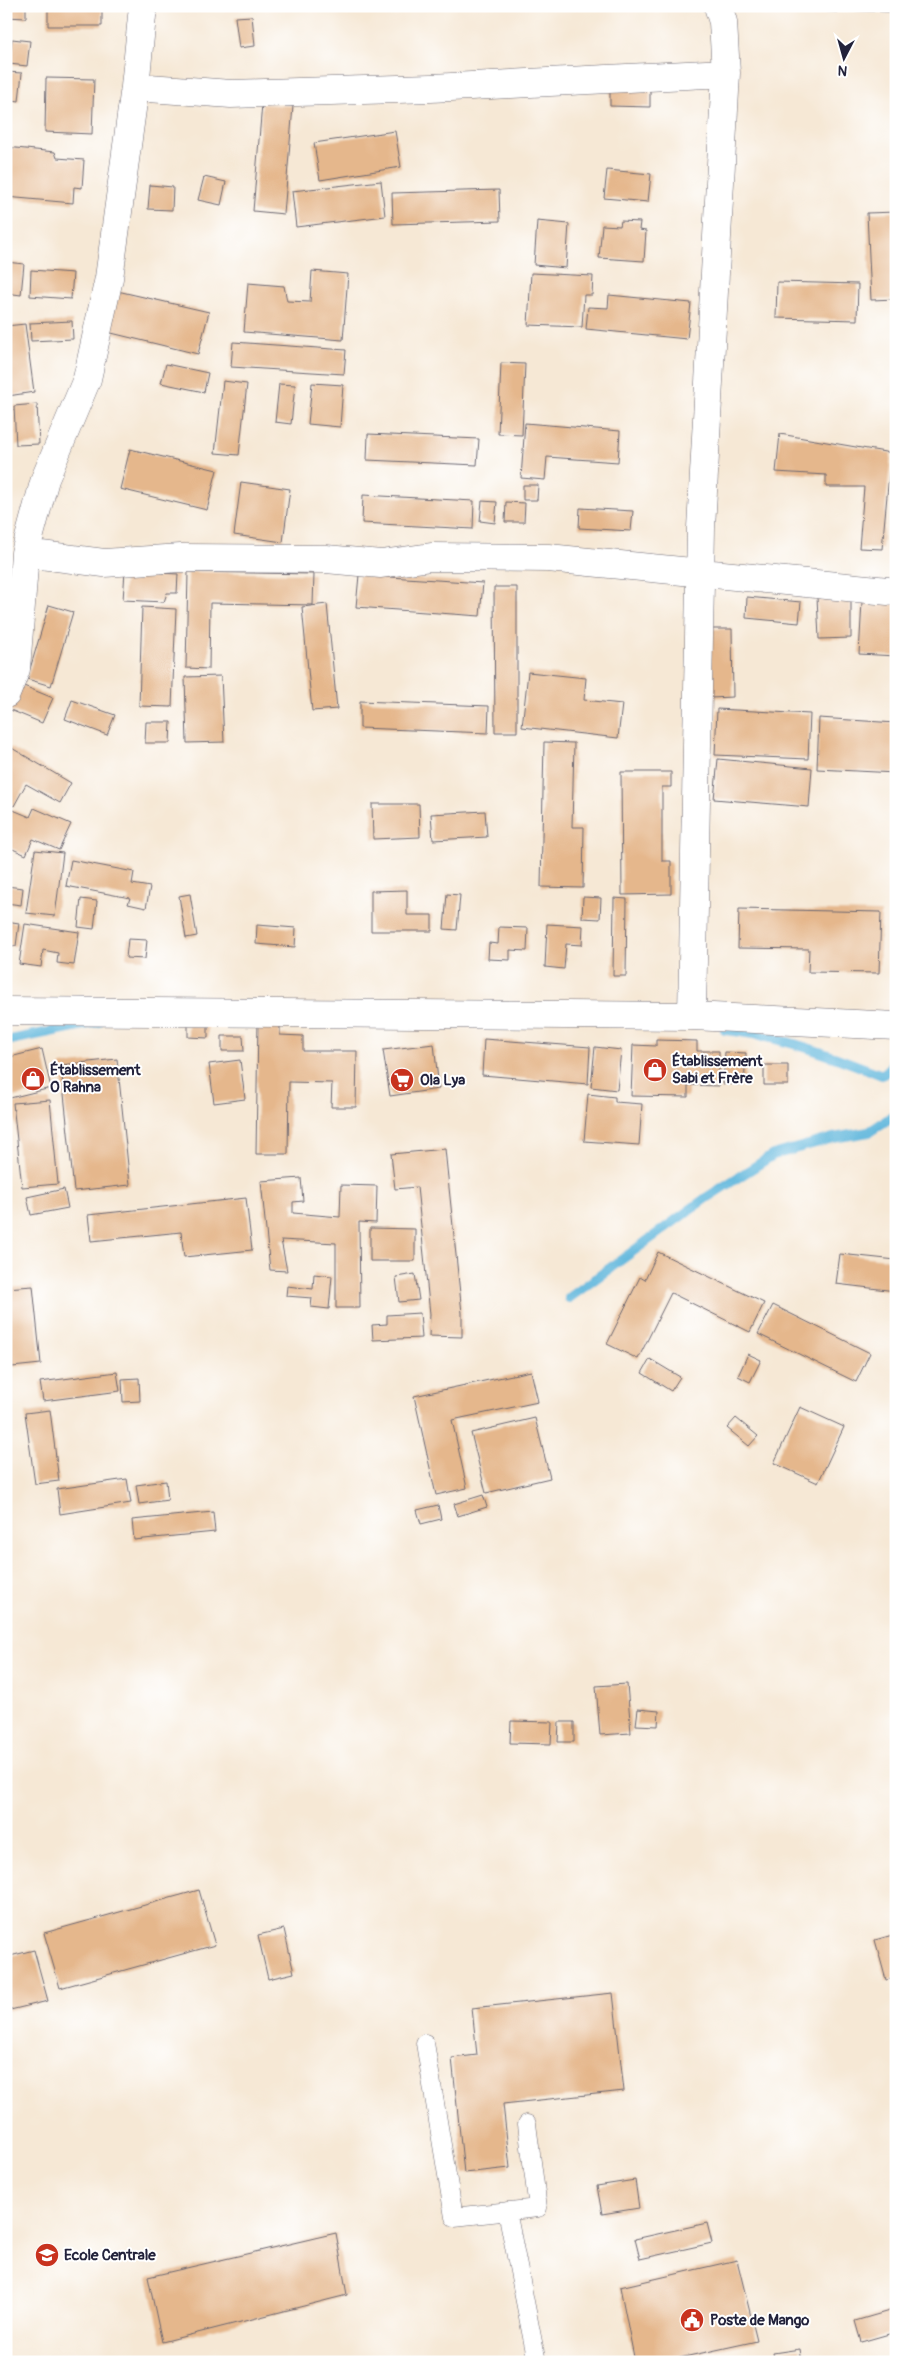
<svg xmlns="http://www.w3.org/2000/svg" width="902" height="2368" viewBox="0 0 902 2368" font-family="Pangolin,sans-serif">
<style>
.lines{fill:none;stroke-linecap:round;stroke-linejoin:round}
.stream{stroke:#5eb6db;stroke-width:10}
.building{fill:#e5b78c}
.service-casing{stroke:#6c6771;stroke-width:19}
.minor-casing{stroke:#6c6771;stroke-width:29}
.service{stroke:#fff;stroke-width:18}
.minor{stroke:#fff;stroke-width:28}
.labels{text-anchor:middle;stroke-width:4;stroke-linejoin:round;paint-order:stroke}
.poi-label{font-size:15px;font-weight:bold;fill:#22223b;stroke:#fff;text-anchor:start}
</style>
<rect width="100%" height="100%" fill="#fff"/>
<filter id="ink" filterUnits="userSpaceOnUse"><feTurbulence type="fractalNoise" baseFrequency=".02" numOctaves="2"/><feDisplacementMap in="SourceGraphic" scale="10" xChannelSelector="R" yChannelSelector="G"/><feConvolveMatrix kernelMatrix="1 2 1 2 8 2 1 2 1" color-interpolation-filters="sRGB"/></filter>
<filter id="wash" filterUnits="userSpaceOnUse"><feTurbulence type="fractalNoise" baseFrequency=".0096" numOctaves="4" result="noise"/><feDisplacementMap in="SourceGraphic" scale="20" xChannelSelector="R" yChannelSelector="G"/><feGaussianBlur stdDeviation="1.12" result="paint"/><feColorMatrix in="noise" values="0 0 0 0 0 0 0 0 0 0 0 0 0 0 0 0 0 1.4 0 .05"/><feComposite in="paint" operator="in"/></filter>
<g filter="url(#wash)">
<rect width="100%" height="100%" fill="#f6e8d5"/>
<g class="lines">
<path class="stream" d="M725 1030C778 1035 833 1056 882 1075L891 1068 896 1049
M6 1041 98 1022
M569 1298 706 1198 773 1155 833 1138 869 1132 896 1114"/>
</g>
<g id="blocks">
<path class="building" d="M6 6H26V18L6 17Z
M48 6H102V26H48Z
M787 6H837V12L787 10Z
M840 6H892V12L840 10Z
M252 16 255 46 239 48 235 17Z
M12 39 30 41 27 66 9 64Z
M6 72 22 73 19 101 6 99Z
M46 78 94 79 92 134 45 132Z
M610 86H650V107L610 106Z
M262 104 293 106 284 214 253 211Z
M395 131 401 167 320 180 314 143Z
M6 147 55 152 57 158 84 160 82 188 74 187 73 203 6 197Z
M607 170 651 174 648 202 604 198Z
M204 177 226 182 221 205 198 200Z
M381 181 385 216 296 227 292 191Z
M150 185 173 187 172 210 148 209Z
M499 190 500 221 393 224 392 193Z
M896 212V299L871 300 867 213Z
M537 221 569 224 566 268 534 265Z
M621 221 640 222 639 230 646 231 644 261 599 258 602 225 620 226Z
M6 262 24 264 21 295 6 293Z
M31 270 73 273 71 299 30 296Z
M312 271 348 274 343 340 244 332 248 283 284 286 287 301 310 302Z
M531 273 593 276 592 295H584L582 327 528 325Z
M777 282 858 284 857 320 776 318Z
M113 290 209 312 198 354 103 331Z
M609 295 691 303 687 339 586 329 588 307 608 308Z
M72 321 73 339 31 341 30 323Z
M25 324 34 392 8 396 6 326Z
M233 342 346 350 344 374 231 367Z
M501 363 525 364 522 435 498 434Z
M166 364 208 373 204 392 161 383Z
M223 381 247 384 239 455 215 453Z
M312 383 343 385 340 427 308 424Z
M279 384 295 385 291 424 275 422Z
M37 404 39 444 16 445 14 406Z
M525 423 620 431 618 462 547 457 545 480 521 478Z
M368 434 479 439 477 465 367 460Z
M780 434 891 453 882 549 859 548 864 487H826V475L776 472Z
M130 449 217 470 207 510 120 489Z
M241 482 290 489 283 542 234 535Z
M523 485H538L537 500H523Z
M363 495 474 501 473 529 362 523Z
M482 501 497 502 495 523 480 521Z
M506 502 525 503 524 522H505Z
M580 508 633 511 631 531 579 528Z
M125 571 178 574 177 593H167L164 602 123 600Z
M188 572 314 574 313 605 210 603 209 669 186 668Z
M359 575 483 583 480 616 356 607Z
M494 587H517V732H495Z
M851 596V638L819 639 817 597Z
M747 597 801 602 799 623 746 618Z
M862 602 896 603V656L859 654Z
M327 604 337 709 312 711 302 607Z
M49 605 73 612 51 686 27 679Z
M142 607 176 609 172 707 139 706Z
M710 629H732L733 697 710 698Z
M528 672 586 678 584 700 622 704 618 738 522 727Z
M221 676 224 742 187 743 185 677Z
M19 684 53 698 42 723 8 709Z
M72 700 115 715 107 735 65 719Z
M360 701 489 706 488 733 360 728Z
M717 709 810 714 808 759 715 755Z
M819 718 896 723V773L817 769Z
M146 722H171L170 743H145Z
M544 742 574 743 572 827H584L583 888 541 887Z
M10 747 71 783 60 803 26 784 14 806 6 802V753Z
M718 759 812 768 809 807 714 799Z
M621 772H671V787H662V861H671V894L622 895Z
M372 804H419L420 837 373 839Z
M6 807 30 817 34 808 71 824 59 850 33 839 26 855 6 846Z
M485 811 487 837 433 840 431 814Z
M35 850 63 853 55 916 26 913Z
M71 860 134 872 132 884 150 887 146 908 128 904 130 898 66 886Z
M6 886 23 888 21 905 6 903Z
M407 890V915H432V931H371V891Z
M190 894 197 936 186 938 179 896Z
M447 894 460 895 457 930 444 929Z
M583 897 601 898 600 919 582 918Z
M614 898 627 899 626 976H613Z
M81 899 97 901 94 929 78 927Z
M739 909 881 912 879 973 808 972 809 949 738 948Z
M6 921 19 923 16 946 6 945Z
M25 924 79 932 74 965 57 963 58 953 43 950 41 967 19 964Z
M547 924 583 926 582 945 566 944 564 969 545 967Z
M257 925 296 928 295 947 256 944Z
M499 927 528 928 527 951 510 950V960L488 959 489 943 498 944Z
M128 939 147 940 145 959 126 958Z
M258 1021 280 1022V1035L303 1036V1051H357L356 1107H331L332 1083 289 1082 288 1154H256Z
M188 1024H208V1038L188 1037Z
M222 1036H243L244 1051H222Z
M484 1039 590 1047 588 1084 482 1075Z
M656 1040 697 1041V1051H719V1086L688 1085V1097L631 1096 633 1045 656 1046Z
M434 1044 439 1089 390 1096 383 1050Z
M595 1047 621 1050 617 1090 591 1087Z
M42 1049 51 1088 6 1099V1058Z
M725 1052 746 1053 744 1085 723 1084Z
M117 1059 130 1185 74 1191 61 1065Z
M240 1060 245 1099 214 1103 209 1064Z
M764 1065H788V1085H764Z
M588 1094 615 1097V1102L642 1104 639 1145 584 1141Z
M50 1100 58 1184 22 1187 13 1103Z
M445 1149 462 1313V1337L429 1336 430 1314 417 1187 395 1189 391 1154Z
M301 1178 303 1201 293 1202V1213L340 1217 341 1185 377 1186 376 1223 359 1222 360 1308H336V1243L281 1240 287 1271 270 1270 261 1181Z
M64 1189 68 1208 31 1215 27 1197Z
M246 1198 252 1250 184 1257 181 1232 91 1241 88 1215Z
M370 1228 415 1229V1261H370Z
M658 1252 764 1303 750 1332 671 1293 638 1359 607 1344 640 1277 645 1280Z
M840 1254 896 1260V1291L836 1284Z
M314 1274 332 1276 329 1309 311 1307 312 1298 286 1296 287 1286 313 1289Z
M415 1274 419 1300 399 1302 396 1277Z
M33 1286 41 1364 12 1367 6 1288Z
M773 1305 870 1353 856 1382 758 1334Z
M420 1313 422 1338 373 1340 372 1325 387 1324V1315Z
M748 1354 761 1360 750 1382 738 1376Z
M650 1359 680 1377 671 1391 642 1373Z
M531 1371 538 1402 452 1420 467 1488 436 1495 414 1396Z
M117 1372 120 1391 43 1401 40 1382Z
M139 1378 140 1401 123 1402 122 1379Z
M800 1407 844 1427 818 1483 774 1463Z
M50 1410 59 1481 35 1484 25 1413Z
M535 1418 550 1478 486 1493 471 1433Z
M736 1418 758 1436 749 1446 727 1428Z
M127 1479 131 1503 60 1514 57 1489Z
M166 1481 168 1500 139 1504 136 1485Z
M483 1495 487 1507 458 1516 454 1504Z
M438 1505 441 1519 421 1524 417 1510Z
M213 1512 215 1532 134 1540 132 1520Z
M627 1684 631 1733 600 1735 596 1686Z
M638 1709 659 1711 658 1726 636 1725Z
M511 1721 552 1722 551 1744 510 1743Z
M559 1722H574V1742H558Z
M199 1890 215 1945 60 1988 44 1933Z
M284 1929 294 1973 268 1979 258 1935Z
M896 1934V1978L886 1980 875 1940Z
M34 1950 48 2001 6 2011V1957Z
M613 1993 624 2091 503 2104 510 2168 464 2173 452 2058 477 2055 472 2008Z
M635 2180 639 2208 602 2214 597 2186Z
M707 2223 712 2243 640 2259 635 2239Z
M336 2233 347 2295 162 2342 148 2277Z
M737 2260 757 2341 661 2362H635L620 2287Z
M896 2309V2332L861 2342 855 2321Z
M800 2349 802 2362H775L773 2353Z"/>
</g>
</g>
<g filter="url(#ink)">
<use href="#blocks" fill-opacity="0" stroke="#6c6771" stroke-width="1"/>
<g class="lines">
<g class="service-casing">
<path id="service" d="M425 2043 454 2217 538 2208 527 2124
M507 2211 537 2362"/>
</g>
<g class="minor-casing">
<path id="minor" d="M135 87 231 94 431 88 726 73
M25 553 104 563 181 558 326 559 381 564 431 557 548 558 888 591
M6 694 16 669 25 553 45 479 87 379 109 278 135 87 143 6
M6 1011 692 1016 896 1026
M692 1016 701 528 726 73 723 22 718 6"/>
</g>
<use href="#service" class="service"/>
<use href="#minor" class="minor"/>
</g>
</g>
<defs>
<g id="shop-disc" transform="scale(1.25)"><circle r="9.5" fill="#c8321e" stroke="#fff"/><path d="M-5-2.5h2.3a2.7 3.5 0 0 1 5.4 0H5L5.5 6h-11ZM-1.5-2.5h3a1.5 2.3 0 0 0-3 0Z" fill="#fff"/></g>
<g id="supermarket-disc" transform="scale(1.25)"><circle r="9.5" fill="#c8321e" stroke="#fff"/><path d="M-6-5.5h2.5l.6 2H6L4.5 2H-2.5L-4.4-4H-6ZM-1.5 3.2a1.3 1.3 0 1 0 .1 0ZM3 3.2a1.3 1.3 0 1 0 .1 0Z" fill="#fff"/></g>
<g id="school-disc" transform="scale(1.25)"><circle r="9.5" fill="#c8321e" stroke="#fff"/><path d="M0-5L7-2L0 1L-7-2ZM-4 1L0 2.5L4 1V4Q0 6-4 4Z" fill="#fff"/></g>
<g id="civic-disc" transform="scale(1.25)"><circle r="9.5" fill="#c8321e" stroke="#fff"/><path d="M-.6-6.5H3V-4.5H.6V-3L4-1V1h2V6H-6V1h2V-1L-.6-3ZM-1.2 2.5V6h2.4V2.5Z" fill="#fff"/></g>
</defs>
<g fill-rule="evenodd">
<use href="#shop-disc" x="655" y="1070"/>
<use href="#shop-disc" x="33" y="1079"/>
<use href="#supermarket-disc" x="402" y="1080"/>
<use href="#school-disc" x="47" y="2255"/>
<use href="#civic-disc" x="692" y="2320"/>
</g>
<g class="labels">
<g class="poi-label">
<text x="672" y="1066">Établissement<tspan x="672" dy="17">Sabi et Frère</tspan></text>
<text x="50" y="1075">Établissement<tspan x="50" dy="17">O Rahna</tspan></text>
<text x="420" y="1085">Ola Lya</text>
<text x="64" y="2260">Ecole Centrale</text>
<text x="710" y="2325">Poste de Mango</text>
</g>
</g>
<rect width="902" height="2368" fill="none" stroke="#fff" stroke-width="25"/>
<g transform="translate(844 58) rotate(186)" stroke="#ffffff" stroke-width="4" paint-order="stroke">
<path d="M0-4L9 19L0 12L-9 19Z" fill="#22223b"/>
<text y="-8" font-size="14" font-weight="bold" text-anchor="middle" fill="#22223b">N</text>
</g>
</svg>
